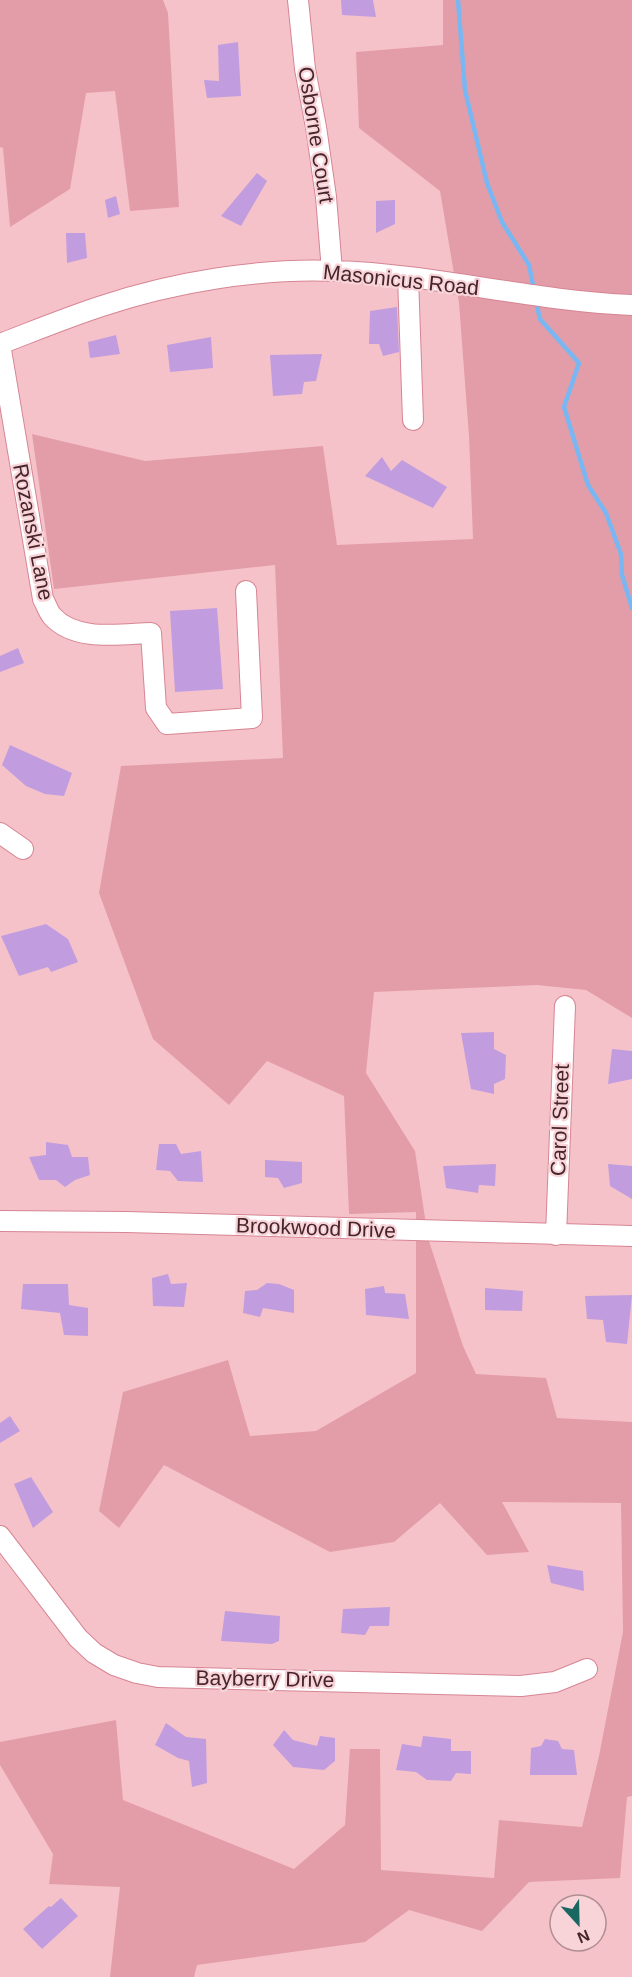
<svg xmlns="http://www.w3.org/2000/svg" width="632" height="1977" viewBox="0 0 632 1977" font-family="Arial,sans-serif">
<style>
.green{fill:#e39da8}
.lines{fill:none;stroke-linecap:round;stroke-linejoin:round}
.stream{stroke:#79b7f3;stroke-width:4.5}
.building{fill:#c19ddf}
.minor-casing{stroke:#d68593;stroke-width:22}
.minor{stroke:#fff;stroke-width:20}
.labels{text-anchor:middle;stroke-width:4.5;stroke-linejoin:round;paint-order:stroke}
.street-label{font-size:21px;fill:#45242a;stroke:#f8d4d9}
</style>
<rect width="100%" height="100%" fill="#f6c2c9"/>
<path class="green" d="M0 0H163L168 13 179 207 130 211 115 91 86 93 70 189 10 227 3 148 0 147Z
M443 0H632V1018L586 990 537 985 374 992 366 1073 415 1151 428 1238 463 1346 476 1374 546 1378 557 1418 632 1422V1796L627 1797 620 1878 529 1882 482 1931 409 1910 365 1942 197 1965 194 1977H110L120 1887 49 1884 53 1854 0 1765V1742L116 1720 123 1800 294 1869 345 1825 350 1749H380L381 1870 494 1878 499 1820 582 1827 599 1756 623 1632 621 1503 502 1502 529 1552 487 1555 440 1503 394 1542 330 1552 164 1465 119 1528 99 1511 123 1392 228 1360 250 1436 316 1431 416 1373V1212L349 1214 344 1096 267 1061 229 1105 153 1039 99 893 121 766 283 758 275 565 54 589 32 434 145 461 323 446 337 545 473 539 469 436 459 303 440 191 359 128 356 52 443 45Z"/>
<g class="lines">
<path class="stream" d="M458 0 465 90 487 183 502 222 529 265 534 290
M536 301 540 319 579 363 564 407 588 485 606 513 621 554 622 575 632 608"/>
</g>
<path class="building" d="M341 0H373L376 17 342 15Z
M238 42 241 96 207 98 204 80 219 81 218 45Z
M257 173 267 181 241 226 221 216Z
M116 196 120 214 108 218 105 200Z
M395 200V224L376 233V201Z
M66 233H85L87 258 67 263Z
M397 307 399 352 383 356 379 344H369L370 311Z
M116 335 120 354 90 358 88 342Z
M211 337 213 368 170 372 167 345Z
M322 354 316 381 304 382 302 394 273 396 270 355Z
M382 457 391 471 402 460 447 487 433 508 365 476Z
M217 608 223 689 175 692 170 611Z
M18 648 24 663 0 672V656Z
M10 745 72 773 64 796 45 794 26 786 2 765Z
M46 924 68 939 78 962 51 972 48 967 19 976 1 936Z
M494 1032V1049L506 1055 505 1079 494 1084V1094L471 1089 461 1033Z
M612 1049 632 1051V1079L608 1084Z
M46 1142 68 1145 72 1157H88L90 1175 75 1180 65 1187 56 1180H39L29 1157 46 1155Z
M159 1144H176L181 1154 201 1151 203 1182 178 1181 170 1171 156 1170Z
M265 1160 302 1162V1183L284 1188 278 1178 265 1177Z
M496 1164 495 1186 479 1185 478 1193 446 1188 443 1166Z
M608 1164 632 1166V1199L610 1186Z
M168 1274 171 1284 187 1283 184 1307 153 1306 152 1278Z
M267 1283 279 1284 294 1290V1313L263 1308 260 1317 243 1313 245 1291 257 1290Z
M23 1284H68L69 1305 88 1308V1336L64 1335 60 1313 21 1309Z
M384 1286 385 1293 405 1294 409 1319 366 1315 365 1289Z
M485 1288 523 1291 522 1311 485 1310Z
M632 1295 627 1344 606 1342 603 1320 587 1319 585 1296Z
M10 1416 20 1431 0 1443V1423Z
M31 1477 53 1512 33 1528 14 1484Z
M547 1565 583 1571 584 1591 551 1583Z
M390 1607 389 1626H370L365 1635 341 1633 343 1609Z
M225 1611 280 1616 279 1641 272 1644 221 1641Z
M166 1723 186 1737 206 1739 207 1783 192 1787 189 1761 178 1758 155 1745Z
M284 1730 293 1740 317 1746 320 1736 335 1738V1761L324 1770 293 1767 273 1745Z
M423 1736 451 1739V1751H471V1774L456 1773 451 1781 427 1780 416 1772 396 1770 402 1744 421 1747Z
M545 1739 558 1741 562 1749 574 1750 577 1775H530L531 1748 541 1746Z
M61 1898 78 1916 42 1949 23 1929 49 1906 51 1907Z"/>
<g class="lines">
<g class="minor-casing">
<path id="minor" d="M298 0 305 69 316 127 326 197 332 271
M408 277 413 420
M0 344 43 599C46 604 48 611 52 616 75 642 120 634 151 633L156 708 167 724 252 718 246 591
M0 344C34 331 68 317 102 306 174 282 259 268 335 271 434 274 532 301 632 305
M0 833 23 849
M0 1221 126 1222 632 1236
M556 1235 565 1006
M0 1536 78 1638 94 1653 114 1665 137 1673 158 1677 521 1686 555 1682 587 1669"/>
</g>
<use href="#minor" class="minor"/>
</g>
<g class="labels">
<g class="street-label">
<text transform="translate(316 135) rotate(81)" y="7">Osborne Court</text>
<text transform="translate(401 280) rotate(6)" y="7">Masonicus Road</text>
<text transform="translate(33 532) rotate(79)" y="7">Rozanski Lane</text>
<text transform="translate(560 1120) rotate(-88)" y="7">Carol Street</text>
<text transform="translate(316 1228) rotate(2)" y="7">Brookwood Drive</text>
<text transform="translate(265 1679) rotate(1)" y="7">Bayberry Drive</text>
</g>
</g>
<g transform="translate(578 1923) rotate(158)"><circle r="28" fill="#f8d4d9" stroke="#b08e93" stroke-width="1.5"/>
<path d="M0-4.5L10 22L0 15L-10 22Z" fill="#1a6762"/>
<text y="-9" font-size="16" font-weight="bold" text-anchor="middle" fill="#45242a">N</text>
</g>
</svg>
